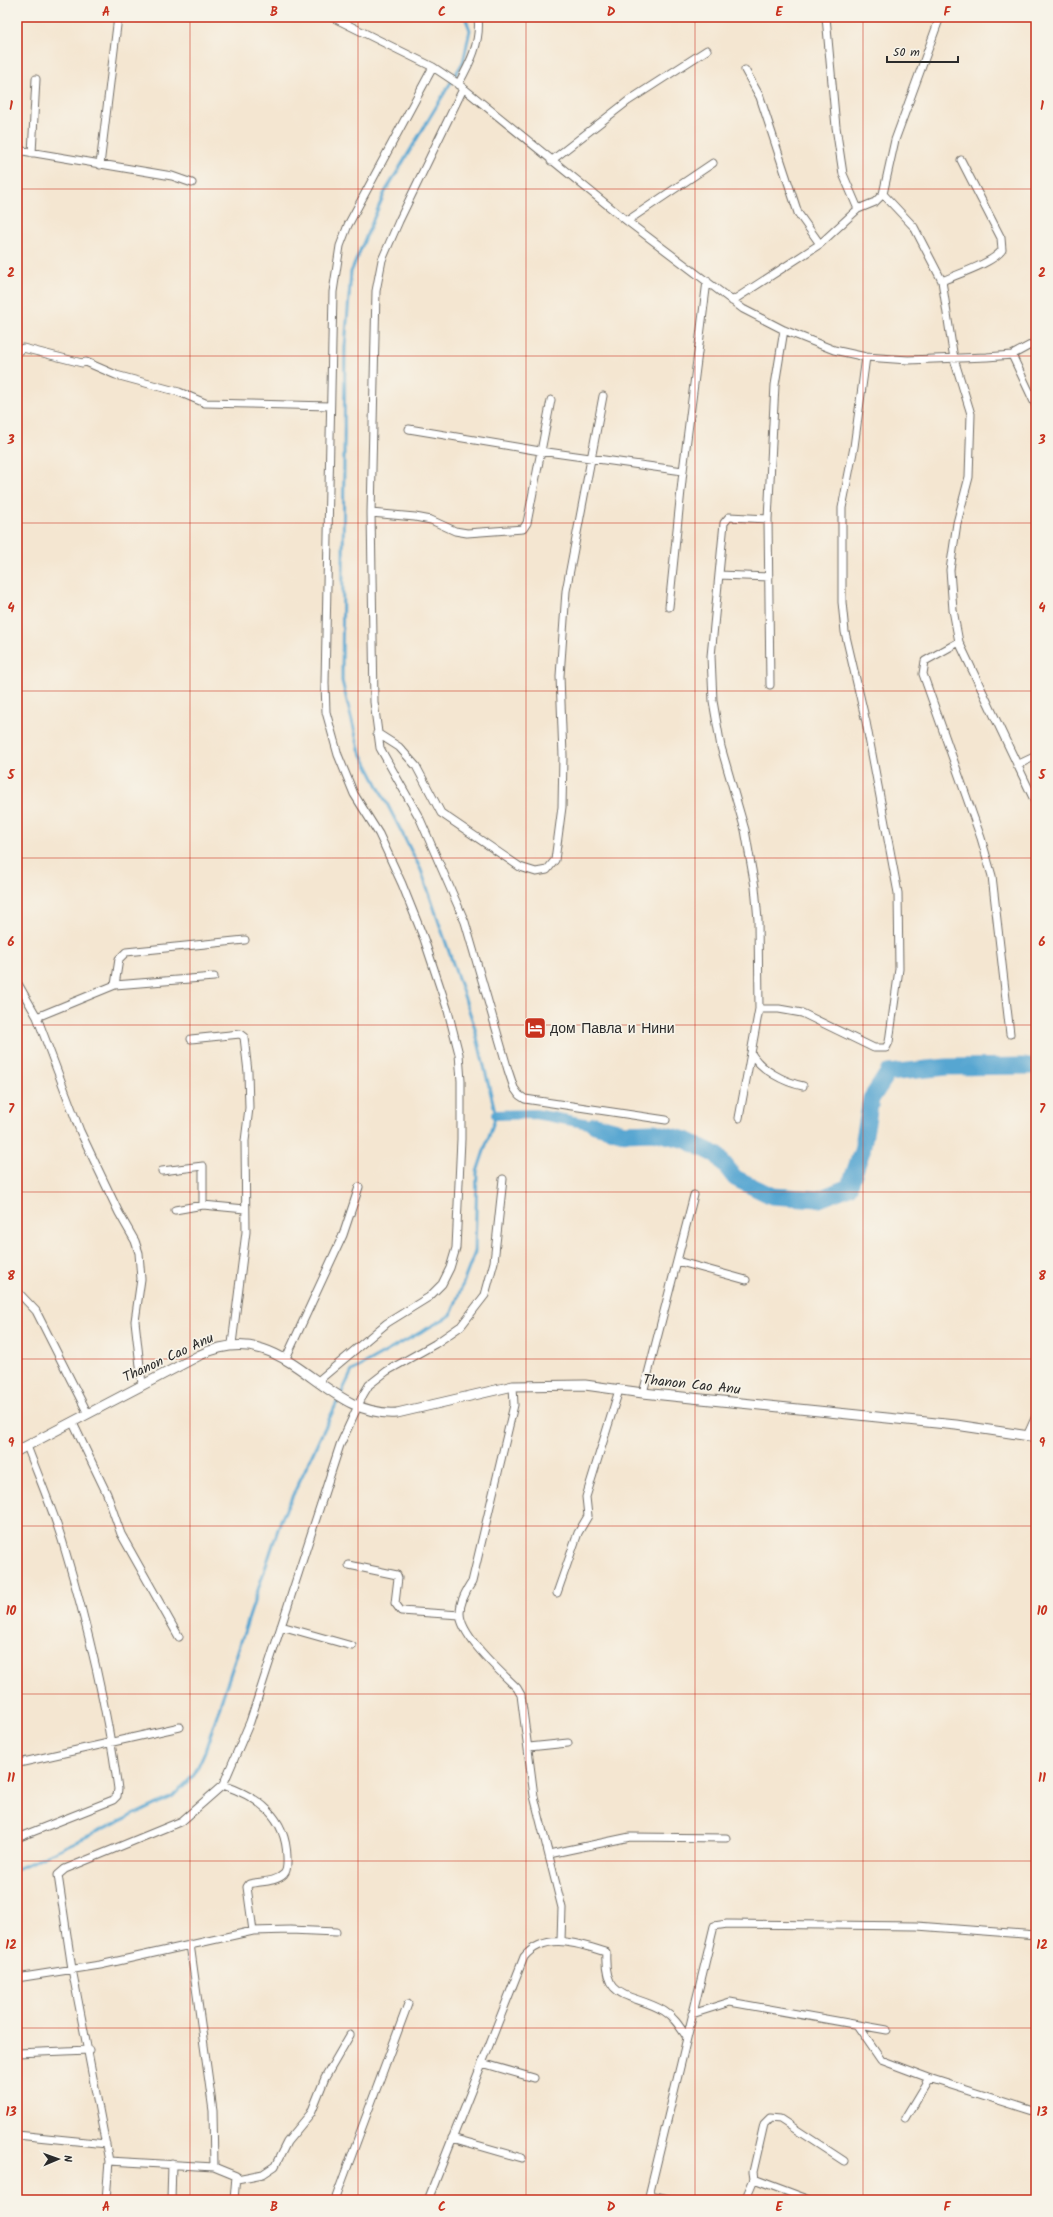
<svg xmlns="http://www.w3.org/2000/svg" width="1053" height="2217" viewBox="0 0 1053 2217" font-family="Kalam,sans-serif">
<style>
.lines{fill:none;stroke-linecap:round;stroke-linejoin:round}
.stream{stroke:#57a6d1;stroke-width:3}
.canal{stroke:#57a6d1;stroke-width:10}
.river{stroke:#57a6d1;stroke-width:17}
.minor-casing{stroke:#716c65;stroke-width:9}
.tertiary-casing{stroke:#716c65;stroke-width:11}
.minor{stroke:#fff;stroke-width:7}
.tertiary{stroke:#fff;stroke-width:9}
.grid{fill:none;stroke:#c8321e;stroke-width:1;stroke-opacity:0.55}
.labels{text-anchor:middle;stroke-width:3.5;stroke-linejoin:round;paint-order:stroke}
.poi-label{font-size:14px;fill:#2b2b2b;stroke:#f7f3e8;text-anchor:start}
.street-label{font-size:14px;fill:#2b2b2b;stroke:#f7f3e8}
.neatline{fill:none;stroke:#c8321e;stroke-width:1.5}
.grid-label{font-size:13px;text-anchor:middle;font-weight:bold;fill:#c8321e}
</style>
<rect width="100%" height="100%" fill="#f7f3e8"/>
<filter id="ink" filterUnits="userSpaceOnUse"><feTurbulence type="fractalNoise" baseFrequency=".025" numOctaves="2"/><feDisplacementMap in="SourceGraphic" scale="8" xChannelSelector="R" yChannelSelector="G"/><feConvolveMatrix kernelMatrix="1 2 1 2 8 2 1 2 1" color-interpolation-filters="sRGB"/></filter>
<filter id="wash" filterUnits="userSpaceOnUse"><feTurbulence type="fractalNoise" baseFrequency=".012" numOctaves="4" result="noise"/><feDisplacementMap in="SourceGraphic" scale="16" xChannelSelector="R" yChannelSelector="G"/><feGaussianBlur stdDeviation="0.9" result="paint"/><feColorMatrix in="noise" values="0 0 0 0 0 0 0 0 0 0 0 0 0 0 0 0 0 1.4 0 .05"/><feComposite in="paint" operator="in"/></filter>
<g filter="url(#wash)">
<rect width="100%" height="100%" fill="#f4e6d1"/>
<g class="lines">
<path class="stream" d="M17 1869 172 1797 194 1775 205 1751 281 1520 352 1371 451 1315 475 1252 477 1172 496 1115 474 1025 421 870 359 749 342 681 345 347 351 272 385 192 463 62 470 30 465 17"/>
<path class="canal" d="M496 1115 535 1114 595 1125"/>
<path class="river" d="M595 1125 624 1133 654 1132 686 1140 717 1155 735 1178 772 1196 819 1199 849 1187 862 1151 871 1099 888 1073 947 1067 1036 1066"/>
</g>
</g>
<g filter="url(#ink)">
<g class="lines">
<g class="minor-casing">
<path id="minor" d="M332 17 433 67 457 83 627 221 743 309 784 330 834 350 866 357 908 360 987 357 1012 355 1036 342
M826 17 836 127 843 174 858 209
M745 70 760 97 798 213 820 244
M458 85C470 63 481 43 478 17
M463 89 399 221 382 260 376 291 371 513 374 702 380 748 420 819 465 922 508 1070 514 1088 519 1095 525 1099 666 1120
M17 150 172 176 192 183
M32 153 36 79
M551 161 628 101 707 50
M100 165 118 17
M883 194 914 227 942 281 954 359 971 414 969 477 957 523 950 570 953 610 959 642 1036 804
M627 221 713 163
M942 281C958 274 993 263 1002 250L1001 238 961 160
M732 301 820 244 858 209 875 202 883 194 895 140 940 17
M17 353 23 348 82 363 86 362 116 375 179 392 205 403 330 406
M1012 355 1036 406
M409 429 540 451 683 471
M371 513 415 517 431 520 455 531 467 533 523 529 527 523 551 400
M768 519 729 517 724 523 711 656 713 701 721 747 745 830 755 887 758 920 759 1009 751 1053C761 1070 784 1082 803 1086
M719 575 769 577
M669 607 683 471 707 281
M959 642 925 661 923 674 981 838 992 876 1010 1034
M770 685 768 519 775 385 784 330
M377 733 399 747 416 766 441 813 520 867 536 872 547 870 555 860 562 807 563 756 560 676 566 591 603 396
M1017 765 1036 756
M17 982 37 1017 80 1131 119 1213 135 1241 139 1253 141 1279 135 1321 142 1384
M115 985 119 959 126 952 245 940
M759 1009H779L802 1013 874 1048H886L889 1042 899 969 898 893 866 722 845 632 842 602V508L854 447 866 357
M37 1017 115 985 214 977
M191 1039 240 1034 244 1037 248 1072 249 1108 245 1141 246 1232 232 1344
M739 1118 751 1053
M162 1171 203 1166V1205
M175 1210 203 1205 245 1209
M677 1261 746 1280
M17 1291 36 1311 88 1414
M286 1358 343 1235 359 1187
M318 1381 387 1323 429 1297 442 1284 450 1268 456 1248 461 1139V1081L459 1054 448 1011 424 939 402 884 379 834 354 794 338 755 326 712 325 683 333 292 340 246 348 225 433 67
M513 1386 514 1405 472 1582C466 1591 460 1601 460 1613 460 1636 501 1672 517 1688L521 1695 534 1796 562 1908 561 1940
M643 1393 694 1195
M73 1423 107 1494 121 1534 179 1637
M1027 1436 1036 1416
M349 1565 397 1575 398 1578 395 1603 401 1611 460 1615
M557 1593 578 1533 588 1516 586 1497 619 1390
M281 1626 352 1646
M529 1747 568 1743
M19 1763 180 1727
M223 1785C258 1797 286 1816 287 1857 287 1862 288 1870 284 1874 275 1883 259 1881 249 1884L247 1887 253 1931
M17 1838 113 1800 117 1796 118 1789C107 1706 87 1623 63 1543 53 1510 39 1478 27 1446
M549 1854 630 1837 726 1838
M190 1944 213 2111 214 2167
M17 1978 100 1965 253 1931 290 1930 336 1932
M692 2014 730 2002 887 2030
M857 2025 881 2060 929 2078
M17 2053 89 2050
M482 2063 534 2078
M905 2118 929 2078 1036 2112
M17 2135 106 2144
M452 2138 522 2158
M109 2161 214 2167 236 2176 234 2200
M237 2179 263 2174 275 2166 287 2142 311 2113 325 2078 350 2035
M754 2179 810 2200
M650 2195 673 2200
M106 2200 109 2161 72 1969 58 1875 65 1869 182 1821 223 1785 250 1722 340 1445 363 1395 369 1385 387 1371 435 1344 461 1326 485 1295 494 1262 503 1179
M171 2200 172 2164
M335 2200 408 2004
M428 2200 524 1957C546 1931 578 1944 606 1952 603 2003 632 1992 664 2011 674 2017 680 2027 686 2036
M648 2200 714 1926 727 1924 917 1926 1036 1935
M745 2200 754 2179 753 2172 764 2124 770 2118 780 2119 844 2161"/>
</g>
<g class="tertiary-casing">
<path id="tertiary" d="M17 1451 200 1355C287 1314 320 1418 397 1413L513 1386 585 1385 643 1393 956 1425 1036 1437"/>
</g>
<use href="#minor" class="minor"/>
<use href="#tertiary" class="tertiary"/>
</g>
</g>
<path class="grid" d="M190 17V2200M358 17V2200M526 17V2200M695 17V2200M863 17V2200M17 189H1036M17 356H1036M17 523H1036M17 691H1036M17 858H1036M17 1025H1036M17 1192H1036M17 1359H1036M17 1526H1036M17 1694H1036M17 1861H1036M17 2028H1036"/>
<defs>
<g id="hotel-square" transform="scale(1.15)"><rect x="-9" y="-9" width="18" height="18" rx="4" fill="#c8321e" stroke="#f7f3e8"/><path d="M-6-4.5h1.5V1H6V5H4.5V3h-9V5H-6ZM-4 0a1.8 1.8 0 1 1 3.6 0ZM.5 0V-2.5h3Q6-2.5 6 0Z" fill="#fff"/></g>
</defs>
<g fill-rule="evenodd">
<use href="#hotel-square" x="535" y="1028"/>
</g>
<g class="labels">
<g class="poi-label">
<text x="550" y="1033">дом Павла и Нини</text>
</g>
<g class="street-label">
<text transform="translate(168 1357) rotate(-25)" y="5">Thanon Cao Anu</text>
<text transform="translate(692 1384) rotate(6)" y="5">Thanon Cao Anu</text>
</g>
</g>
<rect width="1053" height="2217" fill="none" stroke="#f7f3e8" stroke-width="44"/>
<g transform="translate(58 2159) rotate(88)" stroke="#f7f3e8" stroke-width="3" paint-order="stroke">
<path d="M0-3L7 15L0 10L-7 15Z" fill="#2b2b2b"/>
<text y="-6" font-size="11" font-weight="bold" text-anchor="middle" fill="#2b2b2b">N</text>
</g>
<path d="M887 56v6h71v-6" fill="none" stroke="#2b2b2b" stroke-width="2"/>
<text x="893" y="56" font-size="12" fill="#2b2b2b" stroke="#f7f3e8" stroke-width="3" paint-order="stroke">50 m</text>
<rect x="22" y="22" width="1009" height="2173" class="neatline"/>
<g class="grid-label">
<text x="106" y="16">A</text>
<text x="274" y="16">B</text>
<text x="442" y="16">C</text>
<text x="611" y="16">D</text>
<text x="779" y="16">E</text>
<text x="947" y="16">F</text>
<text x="11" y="110">1</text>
<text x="1042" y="110">1</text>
<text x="11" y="277">2</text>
<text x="1042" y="277">2</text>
<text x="11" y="444">3</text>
<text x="1042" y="444">3</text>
<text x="11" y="612">4</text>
<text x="1042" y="612">4</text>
<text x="11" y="779">5</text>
<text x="1042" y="779">5</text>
<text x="11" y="946">6</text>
<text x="1042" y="946">6</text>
<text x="11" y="1113">7</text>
<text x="1042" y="1113">7</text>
<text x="11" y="1280">8</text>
<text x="1042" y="1280">8</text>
<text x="11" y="1447">9</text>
<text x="1042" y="1447">9</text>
<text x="11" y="1615">10</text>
<text x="1042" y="1615">10</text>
<text x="11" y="1782">11</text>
<text x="1042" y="1782">11</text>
<text x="11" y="1949">12</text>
<text x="1042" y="1949">12</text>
<text x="11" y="2116">13</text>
<text x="1042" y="2116">13</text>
<text x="106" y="2211">A</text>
<text x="274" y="2211">B</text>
<text x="442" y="2211">C</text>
<text x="611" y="2211">D</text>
<text x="779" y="2211">E</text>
<text x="947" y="2211">F</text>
</g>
</svg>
